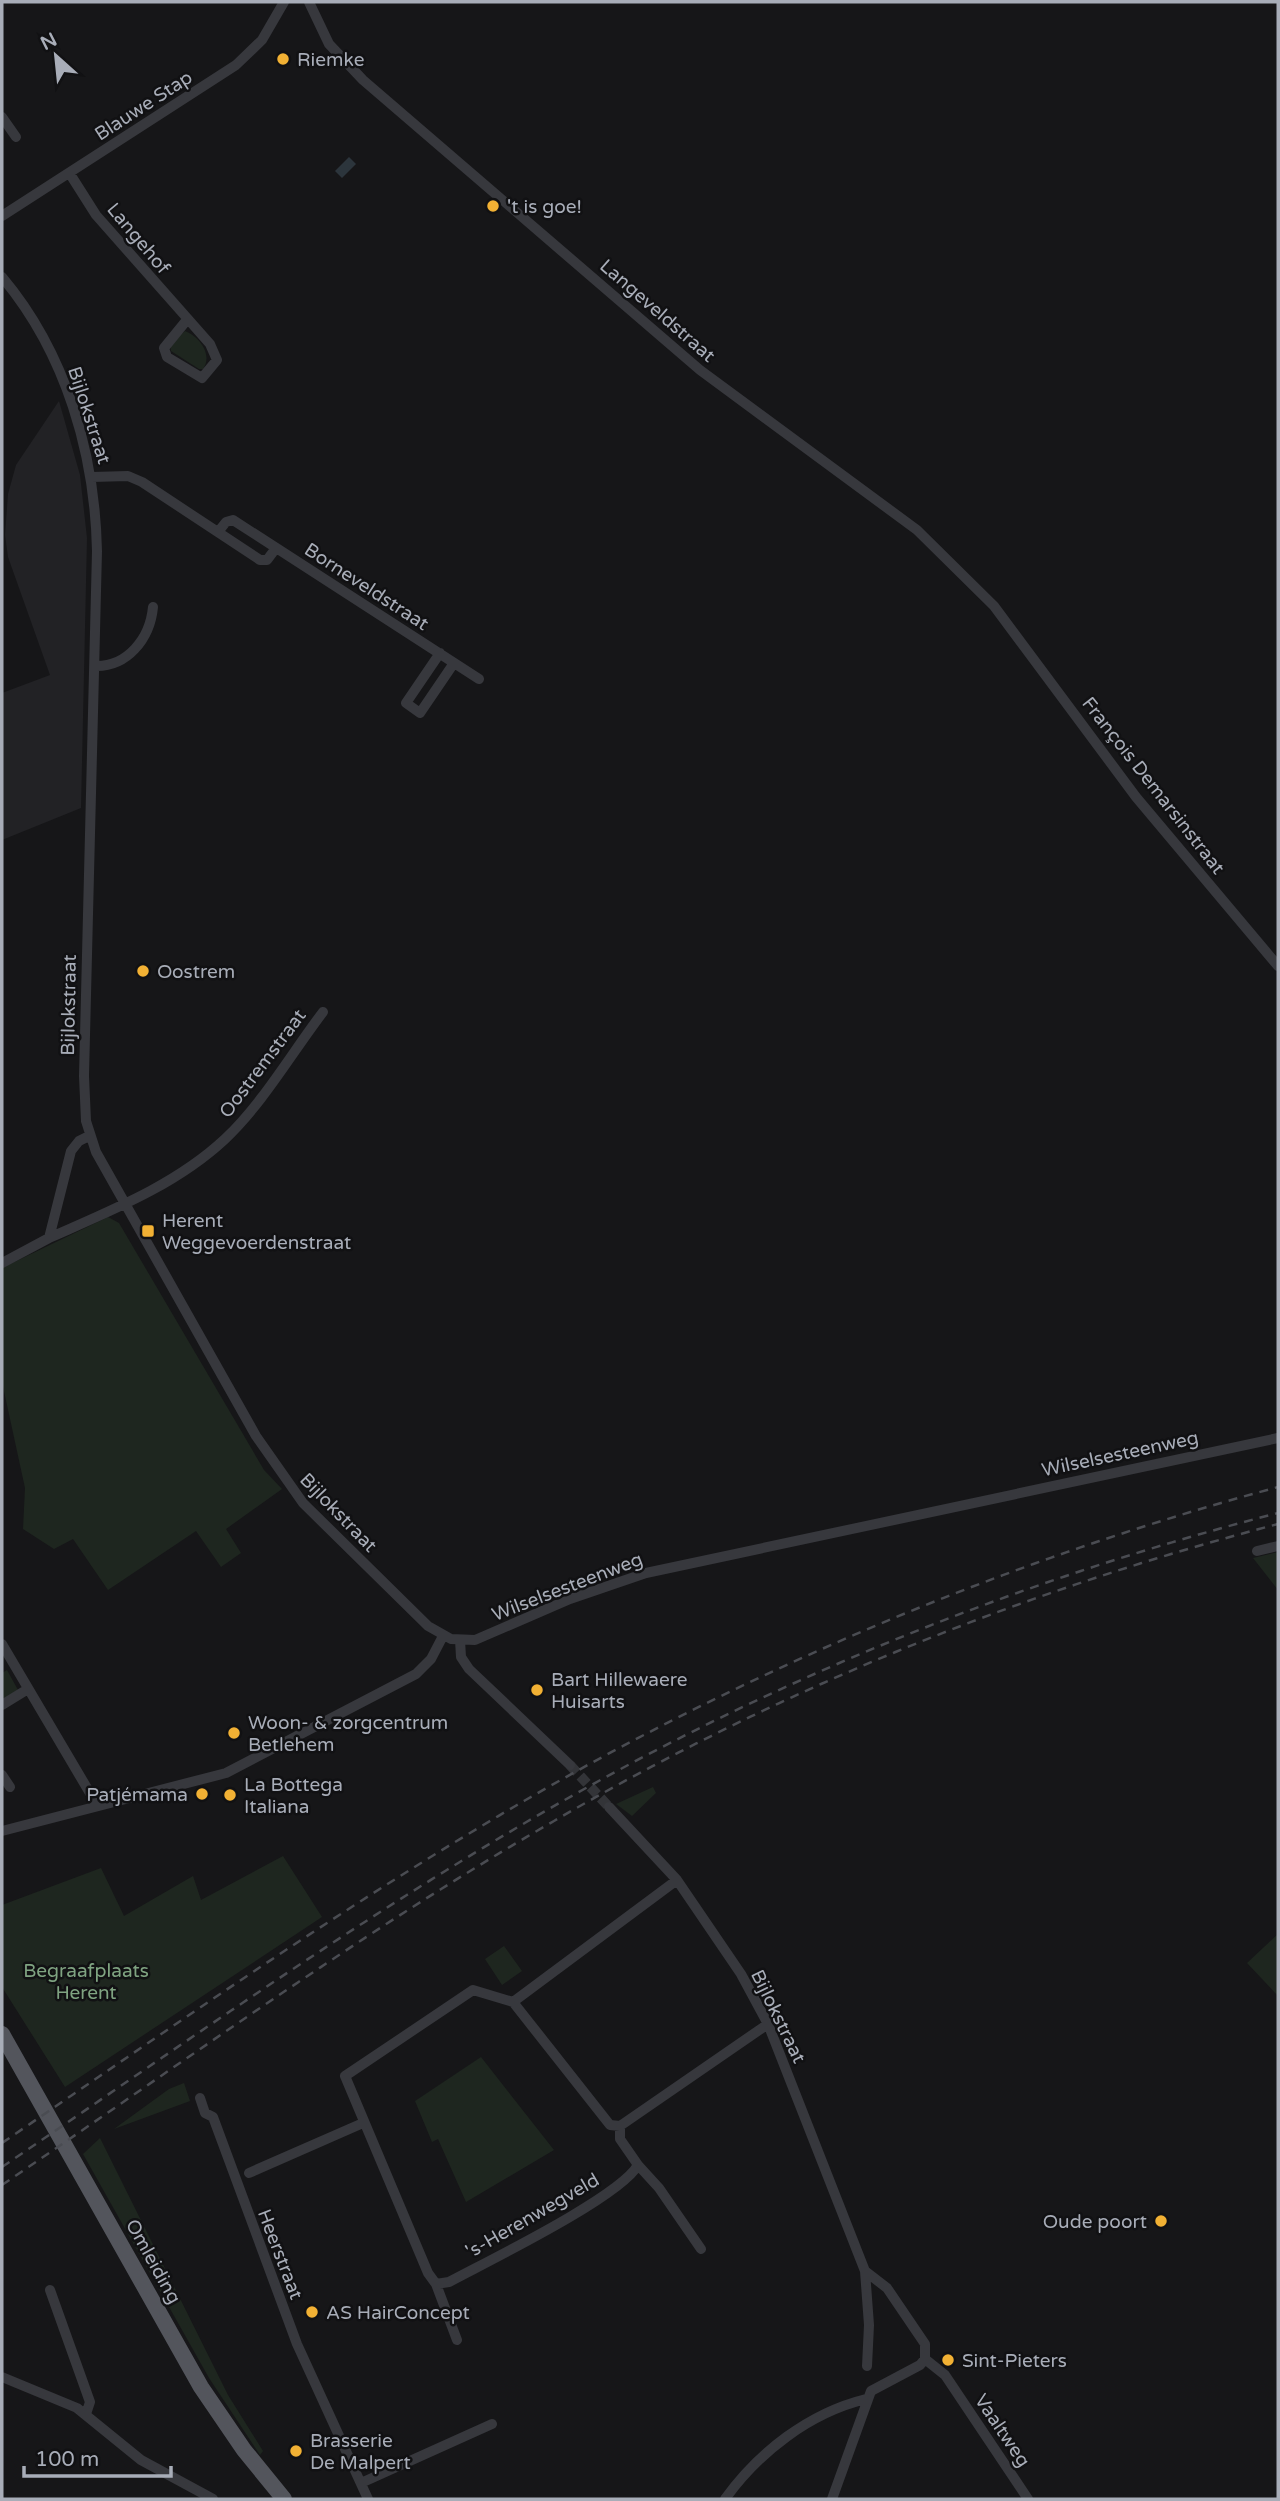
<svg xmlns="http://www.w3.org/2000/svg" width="1280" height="2501" viewBox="0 0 1280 2501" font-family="'Varela Round',sans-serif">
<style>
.built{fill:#222225}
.green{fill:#1e261f}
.water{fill:#2c353c}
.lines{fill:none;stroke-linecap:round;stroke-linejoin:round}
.street-tunnel{stroke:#333438;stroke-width:10;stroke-dasharray:10 5;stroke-linecap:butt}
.street{stroke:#37383d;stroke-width:10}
.primary{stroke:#53555c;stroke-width:16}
.rail{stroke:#4a4c52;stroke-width:2.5;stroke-dasharray:9 7;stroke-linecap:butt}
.poi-dot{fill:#f2b134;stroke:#111113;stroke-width:2.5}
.labels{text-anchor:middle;stroke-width:5;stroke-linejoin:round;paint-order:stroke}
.poi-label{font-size:19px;fill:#a8adb8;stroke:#111113;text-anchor:start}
.street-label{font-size:19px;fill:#a8adb8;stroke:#111113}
.park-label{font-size:19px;fill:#7fa381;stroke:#111113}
</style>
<rect width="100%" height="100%" fill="#161618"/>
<path class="built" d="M59 401 80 475 87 538 81 808 2 840V693L50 675 8 557 5 535 8 494 16 465Z"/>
<path class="green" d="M185 331C200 337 213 355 203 369H199L171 351 170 344Z
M108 1217 119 1223 264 1470 282 1489 226 1529 241 1553 221 1567 196 1531 108 1590 73 1539 54 1549 23 1529 25 1488 2 1382V1268Z
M1278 1552V1590L1253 1558Z
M7 1670 18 1690 2 1700V1673Z
M653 1787 656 1793 632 1816 616 1804Z
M283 1856 322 1917 65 2087 2 1987V1905L101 1868 124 1916 193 1876 201 1900Z
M1278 1934V1996L1247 1963Z
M504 1946 522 1971 502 1985 485 1959Z
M481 2057 554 2150 466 2202 438 2139 432 2142 415 2101Z
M184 2083 190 2101 114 2129 169 2089Z
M100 2138 228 2395 263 2451 260 2455 209 2378 83 2154Z"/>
<path class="water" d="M349 157 356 164 342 178 335 171Z"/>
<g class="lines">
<path class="street-tunnel" d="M570 1765 609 1807"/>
<path class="street" d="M309 2 329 44 363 80 700 370 917 530 994 606 1136 797 1278 966
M2 117 16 137
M70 174 96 215 210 344 217 360 202 378 167 357 164 348 186 321
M2 216 236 65 262 40 284 2
M2 277C66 353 95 454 97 551L84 1076 86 1121 96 1152 256 1436 303 1503 428 1626 451 1639 475 1640 570 1599 646 1573 1278 1438
M92 477 128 476 142 482 260 560H267L276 548
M218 532 226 522 233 520 479 679
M440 653 406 703 420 713 454 663
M95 666C127 667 150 639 153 607
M49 1238C110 1211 176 1185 225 1139 263 1103 291 1054 323 1012
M2 1263 49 1238 71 1151 79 1141 89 1136
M1257 1551 1278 1546
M460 1640 461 1657 469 1669 570 1765
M2 1644 97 1805
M2 1705 28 1689
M2 1775 10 1787
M609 1807 677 1880 741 1974 768 2024 865 2271 869 2325 867 2366
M2 1831 226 1773 416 1674 431 1659 443 1636
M677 1880 513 2002 473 1990 345 2076 428 2273 436 2284 449 2282C488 2261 620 2197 638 2165L620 2139V2126L768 2024
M513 2002 610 2125 620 2126
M200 2098 205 2113 213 2117 297 2344 368 2499
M638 2165 659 2188 701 2249
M249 2173 363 2123
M865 2271 887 2288 925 2344V2359L945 2375 1028 2499
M436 2284 457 2340
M50 2290 90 2402 86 2414
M2 2377 77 2408 141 2460 213 2499
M361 2483 492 2424
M725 2499C759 2452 809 2413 866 2399
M832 2499 871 2391 920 2365 925 2359"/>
<path class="primary" d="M2 2034 201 2387 244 2450 284 2499"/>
<path class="rail" d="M2 2143C178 2023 352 1900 536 1794 770 1660 1019 1557 1278 1487
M2 2167C194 2037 383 1901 586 1788 803 1667 1037 1575 1278 1513
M2 2185C184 2062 363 1931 554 1821 780 1689 1025 1590 1278 1524"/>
</g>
<g class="poi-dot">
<circle cx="283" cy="59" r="7"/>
<circle cx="493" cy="206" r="7"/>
<circle cx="143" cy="971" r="7"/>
<rect x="141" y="1224" width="14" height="14" rx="3.5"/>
<circle cx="537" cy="1690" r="7"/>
<circle cx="234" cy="1733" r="7"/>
<circle cx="202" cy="1794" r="7"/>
<circle cx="230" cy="1795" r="7"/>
<circle cx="1161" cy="2221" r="7"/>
<circle cx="312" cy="2312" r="7"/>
<circle cx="948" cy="2360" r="7"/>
<circle cx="296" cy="2451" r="7"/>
</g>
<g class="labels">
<g class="poi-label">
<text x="297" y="66">Riemke</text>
<text x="507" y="213">'t is goe!</text>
<text x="157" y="978">Oostrem</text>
<text x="162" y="1227">Herent<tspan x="162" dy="22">Weggevoerdenstraat</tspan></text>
<text x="551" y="1686">Bart Hillewaere<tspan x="551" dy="22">Huisarts</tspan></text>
<text x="248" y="1729">Woon- &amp; zorgcentrum<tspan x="248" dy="22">Betlehem</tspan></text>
<text x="244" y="1791">La Bottega<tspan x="244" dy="22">Italiana</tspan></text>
<text x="188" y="1801" text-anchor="end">Patjémama</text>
<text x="1147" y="2228" text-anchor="end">Oude poort</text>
<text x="326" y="2319">AS HairConcept</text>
<text x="962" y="2367">Sint-Pieters</text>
<text x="310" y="2447">Brasserie<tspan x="310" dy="22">De Malpert</tspan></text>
</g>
<g class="street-label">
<text transform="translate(143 105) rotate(-33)" y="7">Blauwe Stap</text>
<text transform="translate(139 238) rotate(50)" y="7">Langehof</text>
<text transform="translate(658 310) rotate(41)" y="7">Langeveldstraat</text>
<text transform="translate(90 415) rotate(72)" y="7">Bijlokstraat</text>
<text transform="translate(367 586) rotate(33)" y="7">Borneveldstraat</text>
<text transform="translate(1154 785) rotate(52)" y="7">François Demarsinstraat</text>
<text transform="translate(68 1005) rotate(-89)" y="7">Bijlokstraat</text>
<text transform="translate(262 1063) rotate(-53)" y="7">Oostremstraat</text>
<text transform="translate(1120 1453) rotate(-12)" y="7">Wilselsesteenweg</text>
<text transform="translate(339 1512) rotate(46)" y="7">Bijlokstraat</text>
<text transform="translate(567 1586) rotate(-21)" y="7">Wilselsesteenweg</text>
<text transform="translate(779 2016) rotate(64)" y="7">Bijlokstraat</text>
<text transform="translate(532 2215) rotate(-30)" y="7">'s-Herenwegveld</text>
<text transform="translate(281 2254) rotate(69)" y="7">Heerstraat</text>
<text transform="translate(154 2261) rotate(61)" y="7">Omleiding</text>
<text transform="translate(1003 2430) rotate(56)" y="7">Vaaltweg</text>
</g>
<g class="park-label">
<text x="86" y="1977">Begraafplaats<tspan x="86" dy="22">Herent</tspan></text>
</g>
</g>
<rect width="1280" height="2501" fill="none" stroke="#a8adb8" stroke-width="7"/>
<g transform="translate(56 56) rotate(333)" stroke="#111113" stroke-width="5" paint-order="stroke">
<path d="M0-5L12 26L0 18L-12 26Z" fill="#a8adb8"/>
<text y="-10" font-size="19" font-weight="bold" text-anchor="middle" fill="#a8adb8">N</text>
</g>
<path d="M24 2466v10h147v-10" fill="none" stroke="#a8adb8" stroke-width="3.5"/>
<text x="35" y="2466" font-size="21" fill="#a8adb8" stroke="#111113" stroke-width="5" paint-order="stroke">100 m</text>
</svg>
